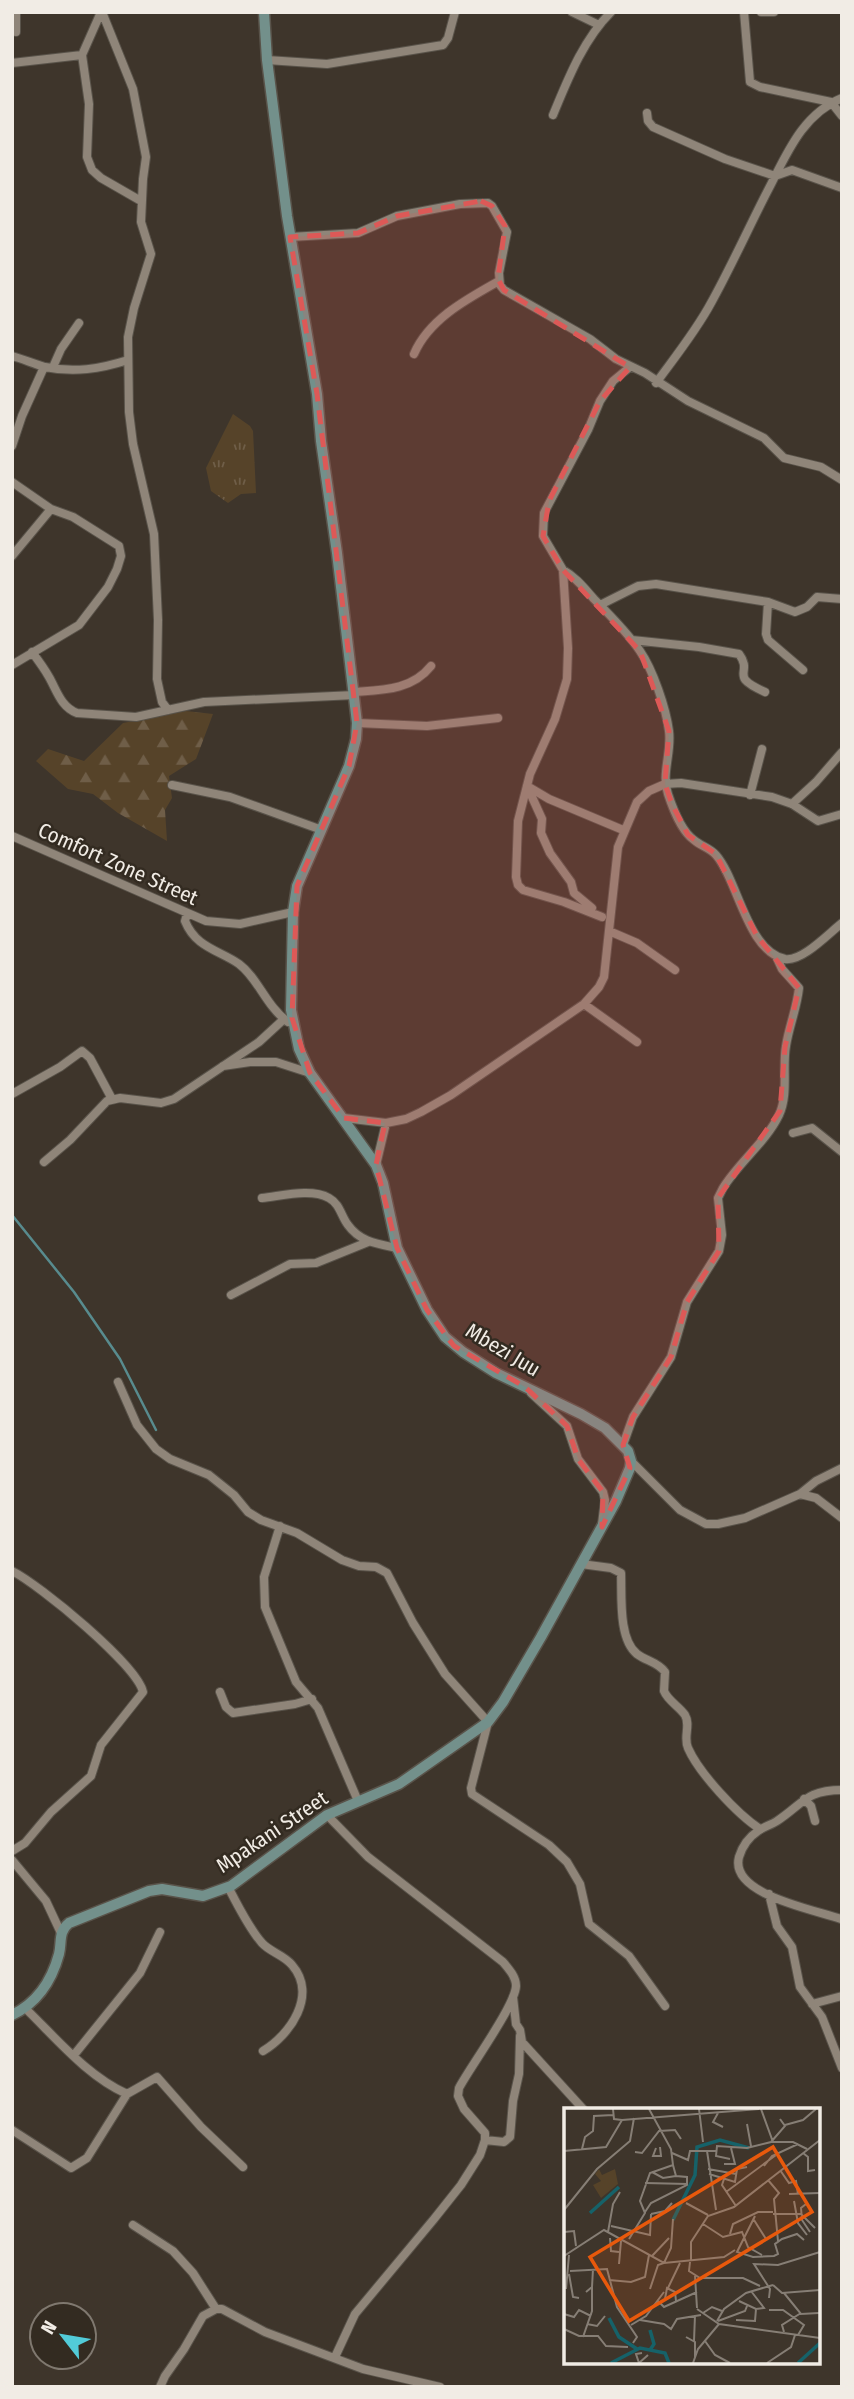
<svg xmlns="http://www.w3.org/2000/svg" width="854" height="2399" viewBox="0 0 854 2399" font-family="'Fira Sans Condensed',sans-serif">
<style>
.grass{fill:url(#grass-tufts)}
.forest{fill:url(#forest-firs)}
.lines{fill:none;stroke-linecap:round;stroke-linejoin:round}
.stream{stroke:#588b8e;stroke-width:2.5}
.street-casing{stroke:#59534a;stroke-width:10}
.secondary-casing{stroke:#59534a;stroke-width:13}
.street{stroke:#8f8579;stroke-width:8}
.secondary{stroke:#73908b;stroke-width:10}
.marked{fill:#dd5957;fill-opacity:0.2;stroke:#dd5957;stroke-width:5;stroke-dasharray:14 9;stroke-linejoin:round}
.labels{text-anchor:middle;stroke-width:5;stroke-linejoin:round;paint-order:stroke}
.street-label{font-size:21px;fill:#f1ece5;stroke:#332b21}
.inset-river{fill:none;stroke:#166269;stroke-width:3.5}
.inset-road{fill:none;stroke:#867e75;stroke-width:2}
.view{fill:#e8590c;fill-opacity:0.15;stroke:#e8590c;stroke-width:3.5}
.inset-edge{fill:none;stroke:#f1ece5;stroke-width:3.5}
</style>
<defs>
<pattern id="grass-tufts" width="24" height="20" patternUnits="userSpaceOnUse" patternTransform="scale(1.75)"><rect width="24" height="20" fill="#564329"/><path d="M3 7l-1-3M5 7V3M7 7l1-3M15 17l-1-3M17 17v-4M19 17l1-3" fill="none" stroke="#6f5e48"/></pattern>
<pattern id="forest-firs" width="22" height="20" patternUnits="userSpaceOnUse" patternTransform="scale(1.75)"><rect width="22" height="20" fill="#564329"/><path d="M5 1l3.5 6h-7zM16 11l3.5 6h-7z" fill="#6f5e48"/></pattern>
</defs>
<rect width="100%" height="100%" fill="#3e352b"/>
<path class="grass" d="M233 414 250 426 253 431 256 493 241 494 228 503 211 491 206 468Z"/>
<path class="forest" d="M186 711 213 714 196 759 169 776 172 798 165 810 167 841 118 813 93 794 68 789 36 761 48 749 84 761 123 723Z"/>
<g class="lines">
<path class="stream" d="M12 1215 74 1292 120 1359 156 1430"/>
<g class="street-casing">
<path id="street" d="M101 12 82 55 89 104 87 157 92 170 101 178 141 201
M102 12 133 89 146 157 143 179 141 222 151 254 134 308 128 337 129 412 133 444 154 534 158 620 157 679 162 702 168 710
M572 12 599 25
M744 12 750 82 760 87 831 102 842 116
M761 12H774
M16 32V12
M267 60 327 64 443 45 448 38 455 12
M12 63 82 55
M647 113 648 121 653 127 725 159 775 176 792 170 842 188
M553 115C568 79 583 40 611 12
M290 237 358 233 397 216 460 204 488 203 492 206 507 232 499 273 500 285 504 290 590 339 616 359 645 373 688 401 764 438 784 458 821 467 842 480
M414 354C429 319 467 299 499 281
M12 356C23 359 34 364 45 367 74 373 100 369 128 360
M53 367 61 349 79 323
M656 383C675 357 696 331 711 303 731 267 748 229 767 192 786 156 801 115 842 98
M12 446 22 416 44 367
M12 482 51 509 73 517 119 546 121 556 117 569 108 587 79 625 12 665
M12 556 51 509
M563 570C576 577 585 589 594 599 610 615 628 633 640 651 653 670 666 708 669 731 672 752 661 774 668 794 673 809 681 831 694 840 701 846 710 848 716 855 738 880 747 951 785 959 802 962 829 933 842 923
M768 602 766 634 768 640 803 670
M600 605 638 586 656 584 768 602 795 612 807 607 817 597 842 599
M632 640 699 647 739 654C754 674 727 675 765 692
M32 652C38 660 44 668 49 677 57 691 61 707 77 713L136 717 204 702 355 695
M355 692C383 690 412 690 431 666
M357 723 427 726 498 718
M172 785 230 797 322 830
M527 786 542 819 541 833 550 853 571 882 574 893 592 908
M527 786 549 799 623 830
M750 795 762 749
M792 804 816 782 842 752
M12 836 206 921 240 924 293 912
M187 914 185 921C196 948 219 950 239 964 258 978 266 1006 288 1022
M602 917 564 902 523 890 518 885 516 877 518 821 530 774 555 719 567 679 568 648 563 570 543 536 544 513 588 430 600 401 613 381 630 367
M609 931 637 943 675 970
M584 1004 637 1042
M223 1066 250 1062H276L310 1073
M12 1094 60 1067 82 1051 90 1058 112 1099
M344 1118 386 1123 406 1119 421 1112 451 1095 584 1004 599 987 604 977 618 847 637 802 649 791 665 784 681 783 772 797 792 804 818 821 842 814
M793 1133 812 1128 842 1152
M44 1162 70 1140 107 1101 120 1098 161 1103 174 1099 259 1042 284 1019
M376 1165 386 1123
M262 1198C282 1196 311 1188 329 1198 340 1204 341 1216 348 1225 360 1242 378 1244 397 1248
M231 1295 290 1264 316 1263 368 1242
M118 1382 137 1425 156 1449 170 1459 209 1475 234 1495 248 1512 261 1520 297 1533 342 1560 359 1566 376 1567 387 1573 413 1623 445 1674 488 1722 471 1788 472 1794 549 1845 567 1862 580 1884 589 1924 629 1956 665 2006
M531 1393 567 1426 578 1459 603 1492 605 1500 602 1524
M623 1445 633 1417 671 1357 687 1302 719 1251 722 1235 718 1198 723 1188C739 1162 766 1142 779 1115 789 1094 782 1068 786 1046 789 1026 797 1008 799 988L782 969 776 956
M631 1461 680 1510 706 1524H718L745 1518 800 1494 816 1481 842 1468
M800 1494 816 1498 842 1518
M280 1526 264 1577 265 1607 296 1682 318 1708 358 1801
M581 1564 611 1568 621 1573C622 1595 618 1639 637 1654 646 1661 658 1662 665 1672L664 1691C668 1701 679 1706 685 1715 691 1725 683 1737 688 1748 699 1773 737 1814 760 1829
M12 1571C40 1585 137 1665 143 1692L101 1745 91 1776 51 1812 25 1843 12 1851
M220 1692 226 1707 233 1713 295 1704 312 1699
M804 1799 811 1806 815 1821
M327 1815 368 1857 503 1962C509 1969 516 1977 516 1986 515 2006 470 2067 459 2088L458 2096 464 2109 485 2133V2140L480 2155 461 2185 434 2219 355 2314 335 2357
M12 1860 46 1901 61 1933
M228 1887C238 1905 248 1927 262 1943 270 1952 284 1955 292 1965 318 1995 290 2035 263 2051
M769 1894 777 1926 792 1947 800 1987 822 2017 842 2068
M841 1919C817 1910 729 1895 739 1857 742 1847 749 1837 758 1831 763 1827 771 1825 777 1821 803 1804 806 1790 842 1790
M513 1997 516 2024 520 2030 522 2042 584 2110
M812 2004 842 1996
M26 2009C57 2039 87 2076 127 2094L157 2077 201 2127 243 2167
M74 2055 140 1973 160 1932
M12 2130 71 2168 87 2158 127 2094
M485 2140 504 2142 510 2137 513 2101 519 2074 520 2036
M133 2225 173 2251 193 2273 216 2309
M160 2387 165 2376 184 2349 203 2316 216 2309H222L265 2332 363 2369 440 2387"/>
</g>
<g class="secondary-casing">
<path id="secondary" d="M12 2015C37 2003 52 1980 59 1954 62 1942 58 1932 69 1923L149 1891 162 1889 203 1896 231 1886 327 1815 399 1784 488 1722 503 1702 541 1637 616 1501 630 1468 631 1461 628 1451 605 1428 581 1414 496 1373 463 1352 445 1337 427 1310 397 1248 383 1183 376 1165 310 1073 299 1049 291 1010 293 912 297 886 349 766 356 739 357 723 337 553 321 441 317 394 287 216 267 60 264 12"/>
</g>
<use href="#street" class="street"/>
<use href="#secondary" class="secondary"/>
</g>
<path class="marked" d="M481 201 492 206 505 226 498 279 504 290 630 367 600 401 549 501 543 536 563 570 640 651 669 731 665 784 672 804 688 835 716 854 757 936 799 988 785 1047 780 1111 718 1198 719 1251 687 1302 671 1357 633 1417 623 1445 630 1468 602 1527 603 1492 578 1459 567 1426 525 1387 454 1346 427 1310 397 1248 376 1165 385 1123 344 1118 310 1073 292 1018 297 886 349 766 357 723 317 394 290 237 358 233 397 216Z"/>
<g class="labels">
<g class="street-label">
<text transform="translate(118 864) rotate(24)" y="7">Comfort Zone Street</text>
<text transform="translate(503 1350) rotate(31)" y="7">Mbezi Juu</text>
<text transform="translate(272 1832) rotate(-34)" y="7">Mpakani Street</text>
</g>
</g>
<g transform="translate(564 2108)">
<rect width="256" height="256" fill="#3e352b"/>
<path d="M35 61 38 67 51 61 54 76 37 90 29 77 37 73 31 66Z" fill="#564329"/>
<path class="inset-river" d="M26 105 55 79M109 112 131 67 133 39 156 32 185 40M45 210 55 229 73 241M86 242 90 236 86 222M47 255 76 240 101 245 105 255M234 255 256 235"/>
<path class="inset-road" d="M49 1 50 11 58 12 195 1M135 1 139 34M197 1 209 34H229L243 41M154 5 149 14 159 19M183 16 187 38M221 17 239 12 252 1M92 40 89 48H97L96 39M18 41 21 29 29 23 30 8 49 7M0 43 42 39 58 12M143 43 152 102M71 44 78 45 95 23 111 22 117 31M108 45 124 52 126 43H153M239 45 244 49V63L251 62M166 51 152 48 153 38 183 40 207 34 221 18 216 11M160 56H171L167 40M200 58 208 48 234 36M144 61 172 66M216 62 225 75 232 73 234 86M88 64 99 70 112 68M145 66 171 74 173 61 183 59M160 71 158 77 172 98M204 72 215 85 210 91 214 133M81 75 124 76M162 84 212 47M225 86 256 85M230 93 234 115 243 127M122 95 144 107M242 96 237 100 238 112 246 124M0 102 33 61 66 33 70 10M81 104 87 95 123 77V69L112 68 109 57M87 106 101 103 108 95M209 106H237L251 120M191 108 173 144 189 149 210 148 214 146 211 136 218 131 233 126 240 132M190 112 202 131M139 116 159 129 178 124 184 139 198 147M47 118 86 127 87 106M0 124 10 123 12 138M44 124 49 96 56 84M166 126 169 116 194 104H209M46 130 47 143 55 144M65 131 81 105 76 93 86 65 109 57 107 41 85 1M0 148 40 122 100 155 160 149 171 142M88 148 105 130M127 152V134L144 108 170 99 256 32M126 154 125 163 136 170H179L196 178M55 156 57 133M6 163 43 161 53 199 73 229 69 235M5 166 9 189 15 190M131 168 133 200M45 172 67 174 81 169 85 147M209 177 218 185 256 182M104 180 116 155M2 181 5 147M86 181 94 157 100 155 107 140 109 111M22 184 28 179 29 161M220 185 237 206 255 205M205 190 206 181 190 156 214 157 256 144M101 191 103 180 111 184 112 193M93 192 100 199 133 184M175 193 192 201 200 200 187 183M133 201 155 216 256 230M205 202H219L240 217 234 227M139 205 148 199 158 203M0 206 10 209 15 202 27 208M76 212 100 216 107 221 113 211 137 207M172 212 191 213 192 201M153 213 160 201 182 185 209 177M154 213 181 203 183 198M23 216 33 218 41 208M67 217 82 208 100 184M0 221 15 228H34L42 238 64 239M220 224 218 217 237 205M19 229 28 203V179M122 229 131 234V249M130 233 131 207M141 233 151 247 166 255M78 245 72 246 75 255 84 247M129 255 134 241 155 216M203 255 227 239 231 227"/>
<path class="view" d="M209 39 248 104 65 213 26 149Z"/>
<rect width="256" height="256" class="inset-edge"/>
</g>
<rect width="854" height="2399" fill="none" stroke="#f1ece5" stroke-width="28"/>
<g transform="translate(63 2336) rotate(301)"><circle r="33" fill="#332b21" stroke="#7f786f" stroke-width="2"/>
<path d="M0-5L12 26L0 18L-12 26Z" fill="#52cbd8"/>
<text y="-10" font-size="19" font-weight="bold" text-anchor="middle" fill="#f1ece5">N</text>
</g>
</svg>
